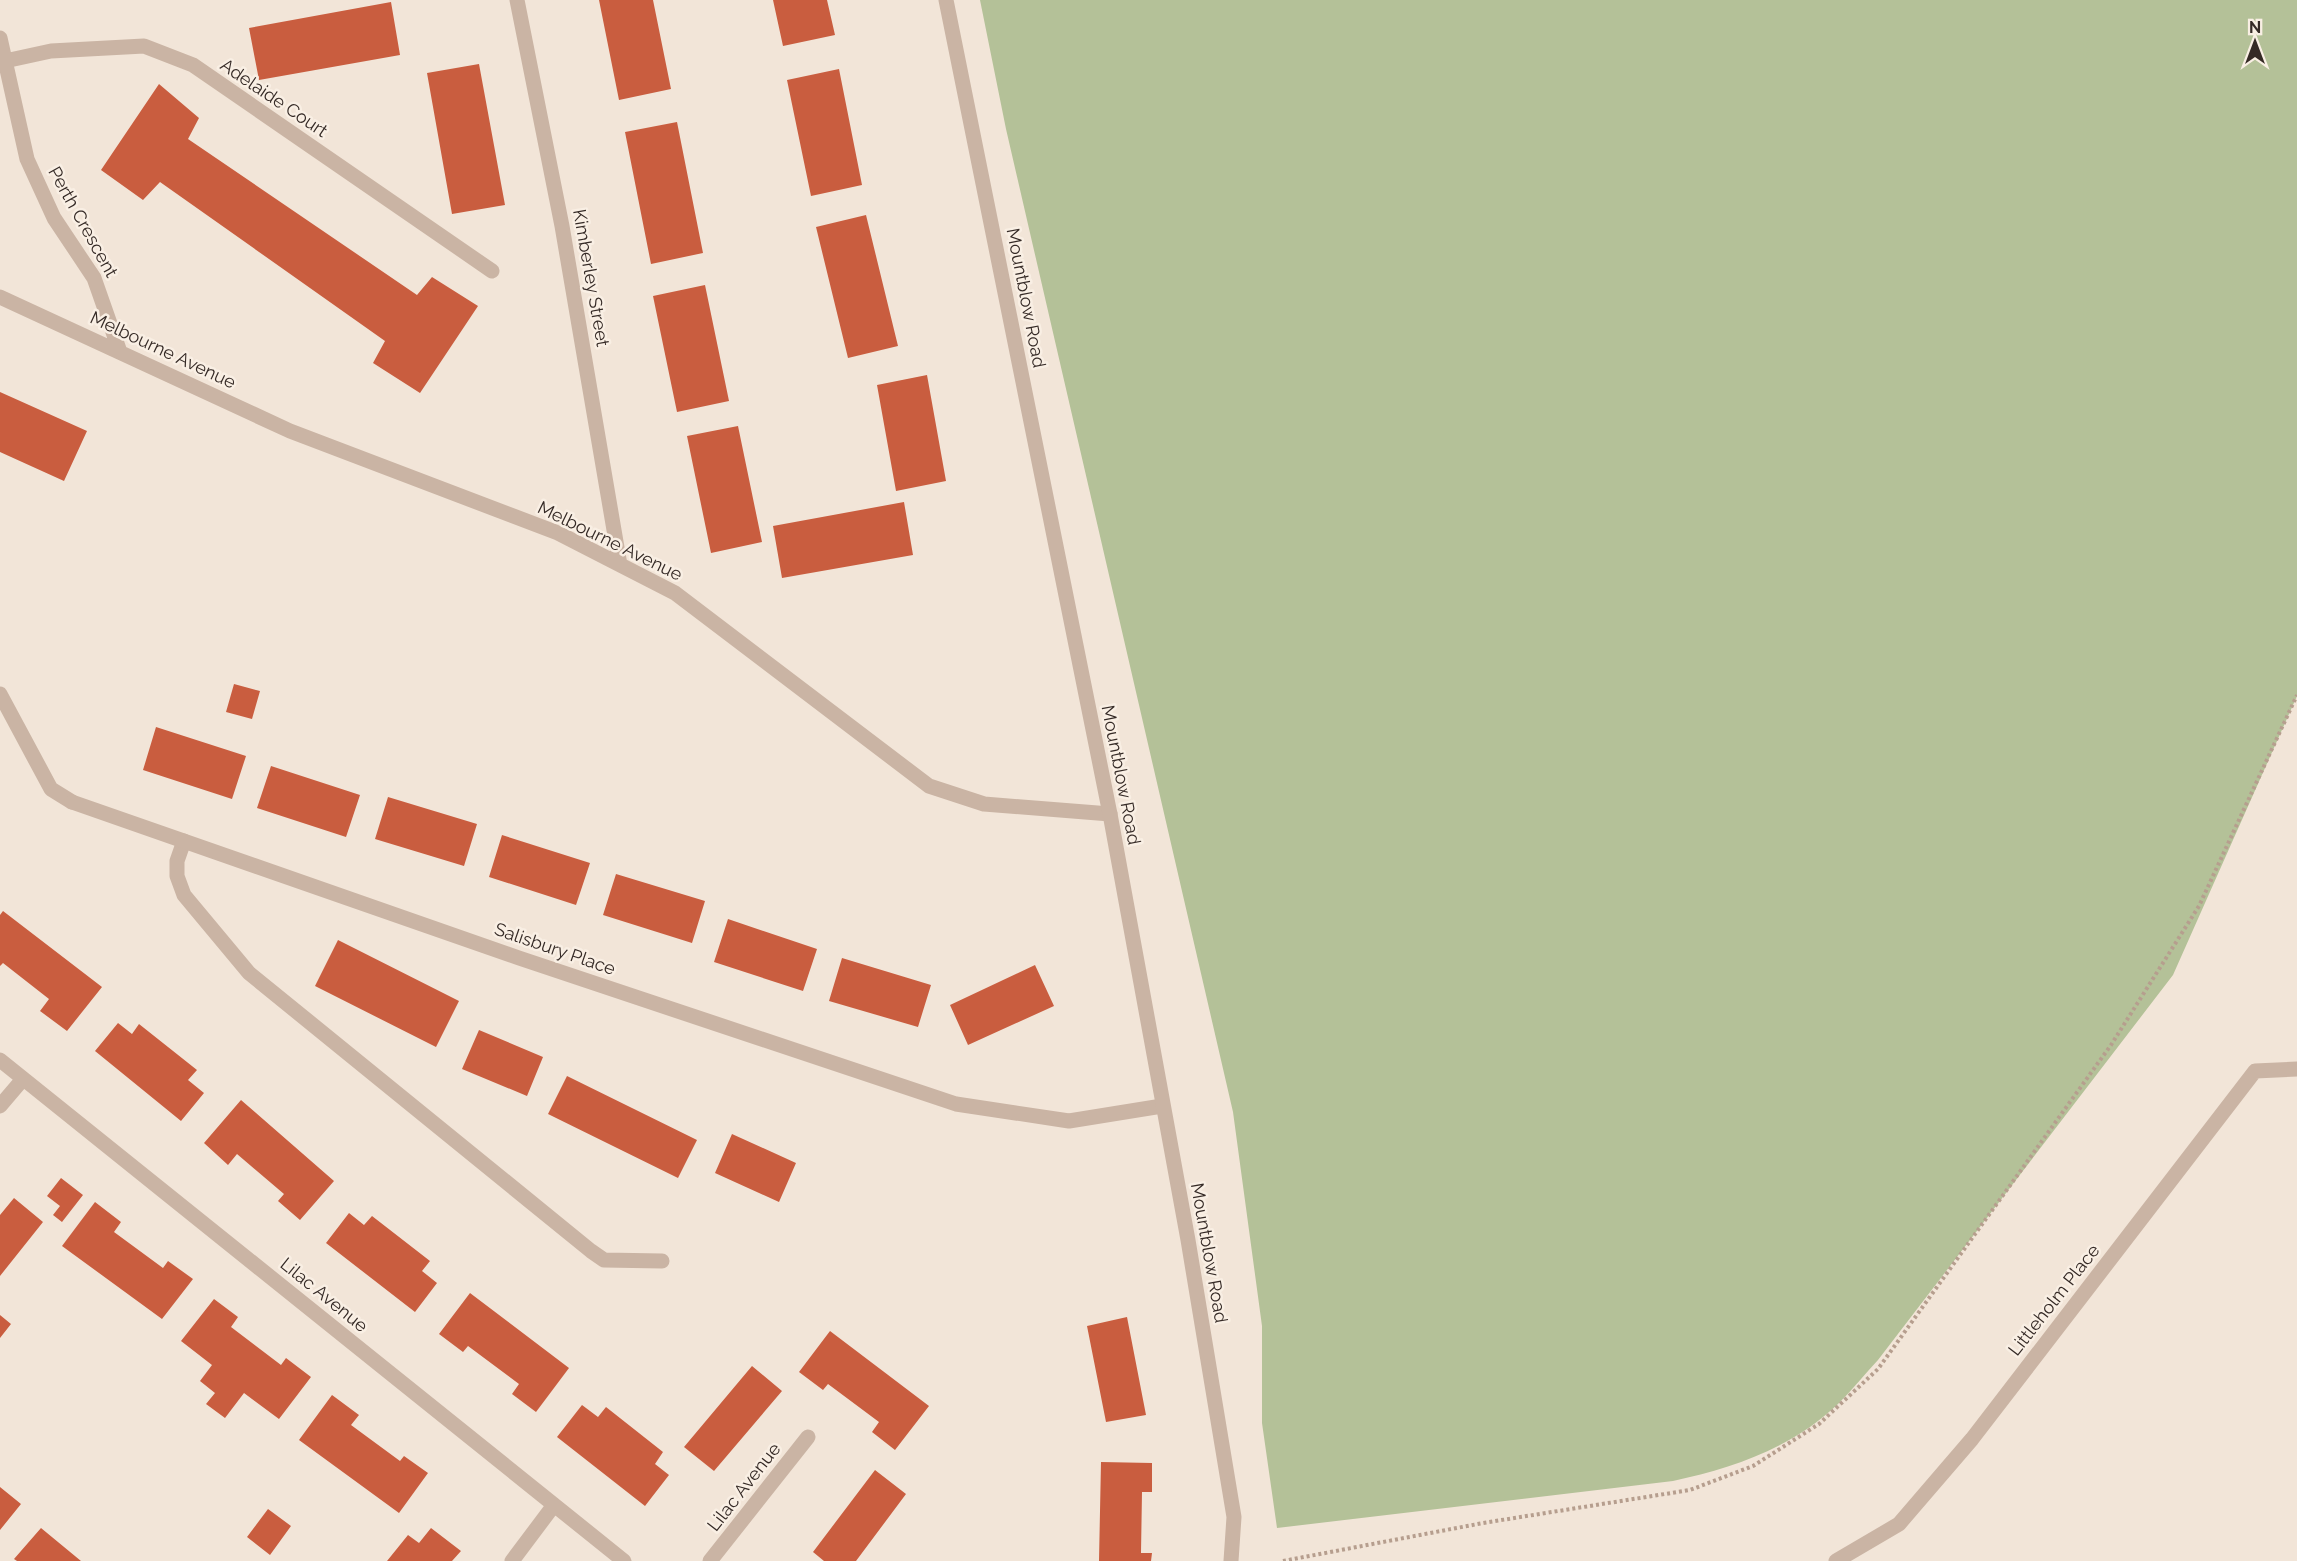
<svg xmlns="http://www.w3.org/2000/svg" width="2297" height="1561" viewBox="0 0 2297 1561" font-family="Raleway,sans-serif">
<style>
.green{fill:#b4c198}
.building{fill:#c95d3f}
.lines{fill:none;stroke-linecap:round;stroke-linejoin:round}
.path{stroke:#b69e8e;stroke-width:4;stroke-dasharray:3 3;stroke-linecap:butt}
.service{stroke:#cab4a4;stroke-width:15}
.minor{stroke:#cab4a4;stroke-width:15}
.tertiary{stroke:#cab4a4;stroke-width:15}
.labels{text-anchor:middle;stroke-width:5;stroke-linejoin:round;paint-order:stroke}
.street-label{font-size:18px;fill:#352a26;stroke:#f9efe4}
</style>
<rect width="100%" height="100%" fill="#f2e5d8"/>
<path class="green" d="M980 0H2297V696L2173 975 1878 1360C1865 1374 1852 1390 1838 1404 1792 1448 1733 1468 1673 1481L1277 1528 1262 1423V1326L1233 1112 1006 129Z"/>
<path class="building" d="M599 0H653L671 89 619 100Z
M773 0H827L835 35 783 46Z
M391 2 400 55 259 80 249 28Z
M479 64 505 205 452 214 427 73Z
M839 69 862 185 811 196 787 80Z
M159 84 199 118 188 139 417 295 432 277 478 306 420 393 373 363 385 341 160 182 143 200 101 170Z
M677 122 703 253 651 264 625 132Z
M866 215 898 346 848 358 816 227Z
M705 285 729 401 677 412 653 296Z
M927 375 946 481 896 491 877 385Z
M0 392 87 431 64 481 0 452Z
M738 426 762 542 711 553 687 436Z
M904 502 913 555 782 578 773 526Z
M234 684 260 691 252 719 226 712Z
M156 727 246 756 232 799 143 770Z
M271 766 360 795 346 837 257 808Z
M388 797 477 824 464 866 375 839Z
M502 835 590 863 576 905 489 877Z
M616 874 705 901 692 943 603 915Z
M3 911 102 987 67 1031 40 1011 49 999 3 963 0 966V915Z
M728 919 817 949 803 991 714 962Z
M338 940 459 1001 436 1047 315 986Z
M842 958 931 985 918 1027 829 1001Z
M1035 965 1054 1006 968 1045 950 1005Z
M118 1023 132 1034 139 1024 197 1070 188 1080 204 1093 181 1121 95 1051Z
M479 1030 543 1057 527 1096 462 1069Z
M567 1076 697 1140 678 1178 548 1114Z
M241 1100 334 1181 300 1220 278 1201 284 1194 237 1154 228 1165 204 1143Z
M732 1134 796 1163 779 1202 715 1173Z
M61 1178 83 1195 62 1222 53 1215 60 1206 47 1196Z
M14 1198 43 1222 0 1276V1215Z
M95 1202 121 1222 114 1232 163 1268 168 1261 193 1279 162 1319 62 1246Z
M349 1213 364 1225 372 1216 430 1261 422 1271 437 1283 415 1312 326 1243Z
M470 1293 569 1368 536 1412 512 1394 519 1384 468 1346 463 1352 439 1334Z
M214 1299 238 1317 231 1327 281 1365 286 1358 311 1377 279 1419 244 1393 225 1418 206 1404 215 1393 200 1381 212 1365 181 1341Z
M0 1315 11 1324 0 1338Z
M1127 1317 1146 1415 1106 1422 1087 1326Z
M830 1331 929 1406 895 1450 872 1432 879 1422 828 1384 823 1390 799 1372Z
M752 1366 782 1391 714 1471 684 1447Z
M332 1395 359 1415 351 1425 400 1461 404 1456 428 1473 399 1513 299 1440Z
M582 1405 598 1417 606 1407 663 1452 655 1464 669 1475 645 1506 557 1437Z
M1101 1462 1152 1463V1492H1142L1141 1553H1152L1151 1561H1099Z
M875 1470 906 1494 856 1561H824L813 1552Z
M0 1487 21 1504 0 1530Z
M268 1509 291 1526 270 1555 247 1537Z
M41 1528 81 1561H17L14 1559Z
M431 1528 461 1551 452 1561H387L408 1535 419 1543Z"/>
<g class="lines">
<path class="path" d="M1283 1561 1483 1523 1690 1490 1753 1466 1819 1424 1878 1369 2111 1045 2199 906 2297 695"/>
<path class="service" d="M0 694 51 789 72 802
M184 841 177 861V876L184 895 249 973 591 1251 604 1260 662 1261"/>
<path class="minor" d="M517 0 562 226 620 565
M0 38 27 159 54 218 94 278 120 352
M5 61 51 51 144 46 193 65 492 271
M0 297 290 431 558 533 675 593 929 786 984 804 1110 814
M72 802 519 958 956 1104 1069 1121 1162 1106
M0 1060 624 1561
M0 1106 23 1079
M512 1561 554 1505
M710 1561 808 1437
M1836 1561 1899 1524 1972 1439 2255 1071 2297 1069"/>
<path class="tertiary" d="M946 0 1110 814 1188 1240 1234 1517 1231 1561"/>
</g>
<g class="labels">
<g class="street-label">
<text transform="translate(274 98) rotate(34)" y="6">Adelaide Court</text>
<text transform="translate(83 222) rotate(61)" y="6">Perth Crescent</text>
<text transform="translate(591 278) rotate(80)" y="6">Kimberley Street</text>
<text transform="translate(1026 298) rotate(79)" y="6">Mountblow Road</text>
<text transform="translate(163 350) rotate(25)" y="6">Melbourne Avenue</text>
<text transform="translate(610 541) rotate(26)" y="6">Melbourne Avenue</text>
<text transform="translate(1121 775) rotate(79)" y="6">Mountblow Road</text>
<text transform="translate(555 949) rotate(19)" y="6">Salisbury Place</text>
<text transform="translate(1209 1253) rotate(80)" y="6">Mountblow Road</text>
<text transform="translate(324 1295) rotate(39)" y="6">Lilac Avenue</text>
<text transform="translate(2054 1300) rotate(-52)" y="6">Littleholm Place</text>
<text transform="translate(744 1487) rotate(-52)" y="6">Lilac Avenue</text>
</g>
</g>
<g transform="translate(2255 42)" stroke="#f9efe4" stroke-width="4.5" paint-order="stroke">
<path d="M0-4.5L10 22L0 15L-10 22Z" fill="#352a26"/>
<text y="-9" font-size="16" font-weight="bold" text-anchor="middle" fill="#352a26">N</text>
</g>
</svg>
